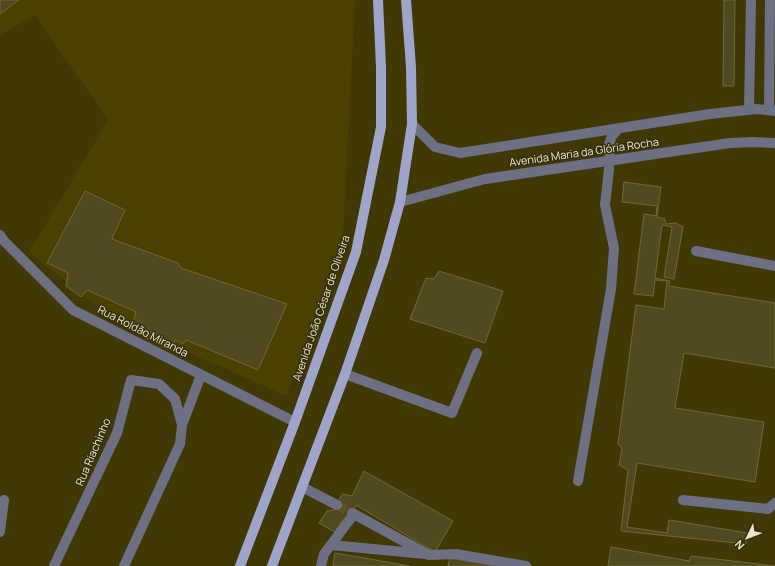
<svg xmlns="http://www.w3.org/2000/svg" width="775" height="566" viewBox="0 0 775 566" font-family="Manrope,sans-serif">
<style>
.built{fill:#4a4000}
.building{fill:#514a21;stroke:#6f6738}
.lines{fill:none;stroke-linecap:round;stroke-linejoin:round}
.minor-tunnel{stroke:#5a5323;stroke-width:10;stroke-dasharray:10 5;stroke-linecap:butt}
.minor{stroke:#6d6f82;stroke-width:10}
.major{stroke:#9fa4cb;stroke-width:10}
.labels{text-anchor:middle;stroke-width:3;stroke-linejoin:round;paint-order:stroke}
.street-label{font-size:11px;fill:#eae6cc;stroke:#352f0a}
</style>
<rect width="100%" height="100%" fill="#413905"/>
<path class="built" d="M0 0H355L343 234 287 396 114 320 29 252 108 120 35 15 0 35Z"/>
<path class="building" d="M0 0H19L0 14Z
M724 0H735L734 86H723Z
M624 182 661 187 657 217 665 219 666 224 675 223 683 227 674 279 664 277 672 227 662 225 655 278 670 281 669 286 775 303V368L684 353 675 408 764 422 755 482 637 463 627 527 667 533 669 520 747 533 746 544 621 531 628 470 619 465 622 448 618 444 636 305 664 309 667 281 655 280 653 296 634 294 644 214 656 216 657 206 622 202Z
M85 191 125 210 112 239 178 263 181 268 287 304 258 370 186 340 183 344 175 340 171 351 131 330 136 312 87 290 81 297 66 286 68 273 47 263Z
M439 271 503 291 485 343 410 319 426 278 434 279Z
M364 471 453 521 435 552 356 505 348 521 343 519 335 532 319 523 327 511 334 510 342 494 352 496Z
M611 547 689 561 691 556 775 566H608Z
M335 553 410 566H333Z
M450 558 494 566H448Z"/>
<g class="lines">
<path class="minor-tunnel" d="M337 505 352 513"/>
<path class="minor" d="M749 110 751 0
M769 110 770 0
M412 124 435 147 460 153 710 114 756 109 775 111
M400 202 485 179 730 143 754 142 775 143
M0 235 4 241 73 310 295 422
M696 251 775 266
M345 374 452 413 477 353
M182 425 201 375
M578 481 611 289 614 248 605 205 610 160 609 144 612 136 619 128
M302 487 337 505
M683 500 768 509 775 503
M352 513 429 555 456 554 526 566
M0 532 4 500
M331 545 425 554
M54 566 117 433 131 380 159 384 175 399 182 425 180 444 124 566
M321 566 324 554 354 514"/>
<path class="major" d="M240 566 295 422 356 252 381 127V67L378 0
M272 566 345 374 384 260 400 202 412 124 411 67 406 0"/>
</g>
<g class="labels">
<g class="street-label">
<text transform="translate(584 152) rotate(-8)" y="4">Avenida Maria da Glória Rocha</text>
<text transform="translate(321 308) rotate(-71)" y="4">Avenida João César de Oliveira</text>
<text transform="translate(143 331) rotate(27)" y="4">Rua Roldão Miranda</text>
<text transform="translate(93 452) rotate(-67)" y="4">Rua Riachinho</text>
</g>
</g>
<g transform="translate(747 538) rotate(227)" stroke="#352f0a" stroke-width="3" paint-order="stroke">
<path d="M0-3L7 15L0 10L-7 15Z" fill="#eae6cc"/>
<text y="-6" font-size="11" font-weight="bold" text-anchor="middle" fill="#eae6cc">N</text>
</g>
</svg>
